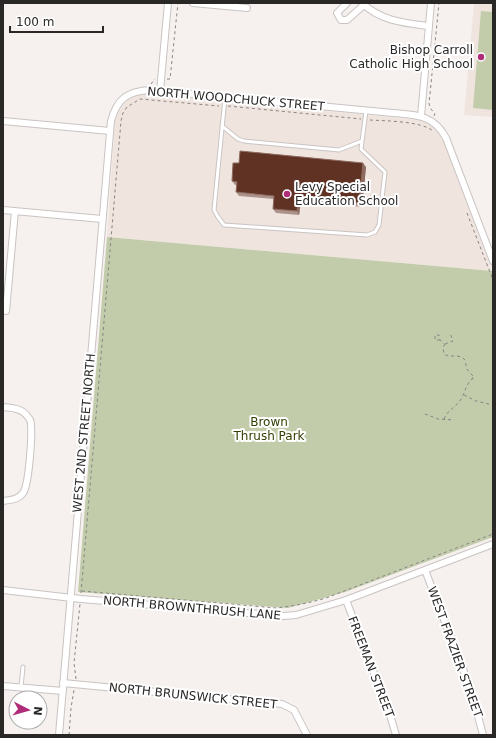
<svg xmlns="http://www.w3.org/2000/svg" width="496" height="738" viewBox="0 0 496 738" font-family="'DejaVu Sans',sans-serif">
<style>
.built{fill:#f0e4de}
.green{fill:#c2ccab}
.lines{fill:none;stroke-linecap:round;stroke-linejoin:round}
.service-casing{stroke:#c9c4c2;stroke-width:5}
.minor-casing{stroke:#c9c4c2;stroke-width:8}
.path{stroke:#888583;stroke-width:1;stroke-dasharray:3 3;stroke-linecap:butt}
.service{stroke:#fff;stroke-width:3}
.minor{stroke:#fff;stroke-width:6}
.wall{fill:#ab928a}
.shaded-wall{fill:#8d6b61}
.building{fill:#603224;stroke:#8d6b61}
.poi-dot{fill:#af2d78;stroke:#fff;stroke-width:1.5}
.labels{text-anchor:middle;stroke-width:4;stroke-linejoin:round;paint-order:stroke}
.poi-label{font-size:12px;fill:#2a2827;stroke:#fff;text-anchor:end}
.street-label{font-size:12px;fill:#2a2827;stroke:#fff}
.park-label{font-size:12px;fill:#333f04;stroke:#fff}
</style>
<rect width="100%" height="100%" fill="#f6f1ef"/>
<path class="built" d="M474 3H493V117L464 115Z
M152 94 418 120 429 124 436 130 443 140 492 271 107 237 115 121 120 110 128 99 139 95Z"/>
<path class="green" d="M481 11 493 12V110L473 108Z
M107 237 492 271 493 537 345 592 288 608 78 592Z"/>
<g class="lines">
<g class="service-casing">
<path id="service" d="M225 98 214 210 218 217 224 225 367 235 375 232 379 225 385 172 361 149 366 111
M222 126 238 139 244 141 339 150 362 141
M21 687 23 667"/>
</g>
<g class="minor-casing">
<path id="minor" d="M193 3 247 8
M347 3 337 13 341 20H347L364 5
M362 3C381 21 404 23 428 26
M160 91 168 3
M421 116 431 3
M3 121 110 131
M3 210 102 219
M6 311 15 211
M3 407C12 408 22 408 28 417 30 419 31 423 31 425 32 437 29 485 23 493 18 500 10 500 3 501
M425 570 464 672 478 716 483 735
M3 590 81 599 284 616 296 615 346 600 493 544
M346 600 390 715 396 735
M63 683 282 704 294 710 307 735
M3 686 63 691
M59 735 111 121C117 99 127 91 151 90L393 113C417 115 434 115 446 138L493 261"/>
</g>
<path class="path" d="M167 79H170L178 3
M151 84 155 79
M228 106 361 119
M434 116 435 114 431 109 429 104 439 3
M370 120C386 121 421 121 433 131
M467 213 493 280
M440 340H435V335H439L440 340 444 344
M445 344 443 348 444 354C450 358 457 354 463 358 467 361 465 365 467 369 469 372 472 375 474 377L472 378 474 381
M445 344 453 341 450 333
M464 395 476 401 489 404
M425 414 438 419 454 420
M444 419C447 411 454 408 459 402 465 395 465 385 472 379
M82 591 276 608C294 606 309 603 326 598L493 534
M81 593 121 121 123 113 127 107 140 99 219 106
M76 679 74 663 80 604
M69 735 71 708 74 690"/>
<use href="#service" class="service"/>
<use href="#minor" class="minor"/>
</g>
<path class="wall" d="M366 167 362 207 301 201 299 215 276 213 273 209 274 199 239 196 236 192 237 185H235L232 181Z"/>
<path class="shaded-wall" d="M363 163 366 167 362 207 359 203Z
M298 197 301 201 299 215 297 211Z"/>
<path class="building" d="M240 151 363 163 359 203 298 197 297 211 273 209 274 196 236 192 237 182 232 181 233 163H239Z"/>
<g class="poi-dot">
<circle cx="481" cy="57" r="4"/>
<circle cx="287" cy="194" r="4"/>
</g>
<g class="labels">
<g class="poi-label">
<text x="473" y="54">Bishop Carroll<tspan x="473" dy="14">Catholic High School</tspan></text>
<text x="295" y="191" text-anchor="start">Levy Special<tspan x="295" dy="14">Education School</tspan></text>
</g>
<g class="street-label">
<text transform="translate(236 99) rotate(5)" y="4">NORTH WOODCHUCK STREET</text>
<text transform="translate(84 433) rotate(-85)" y="4">WEST 2ND STREET NORTH</text>
<text transform="translate(192 608) rotate(5)" y="4">NORTH BROWNTHRUSH LANE</text>
<text transform="translate(455 652) rotate(70)" y="4">WEST FRAZIER STREET</text>
<text transform="translate(371 667) rotate(69)" y="4">FREEMAN STREET</text>
<text transform="translate(193 696) rotate(6)" y="4">NORTH BRUNSWICK STREET</text>
</g>
<g class="park-label">
<text x="269" y="426">Brown<tspan x="269" dy="14">Thrush Park</tspan></text>
</g>
</g>
<rect width="496" height="738" fill="none" stroke="#2a2827" stroke-width="8"/>
<g transform="translate(28 710) rotate(96)"><circle r="19" fill="#ffffff" stroke="#aaa9a9"/>
<path d="M0-3L7 15L0 10L-7 15Z" fill="#af2d78"/>
<text y="-6" font-size="11" font-weight="bold" text-anchor="middle" fill="#2a2827">N</text>
</g>
<path d="M10 26v6h93v-6" fill="none" stroke="#2a2827" stroke-width="2"/>
<text x="16" y="26" font-size="12" fill="#2a2827" stroke="#ffffff" stroke-width="3" paint-order="stroke">100 m</text>
</svg>
